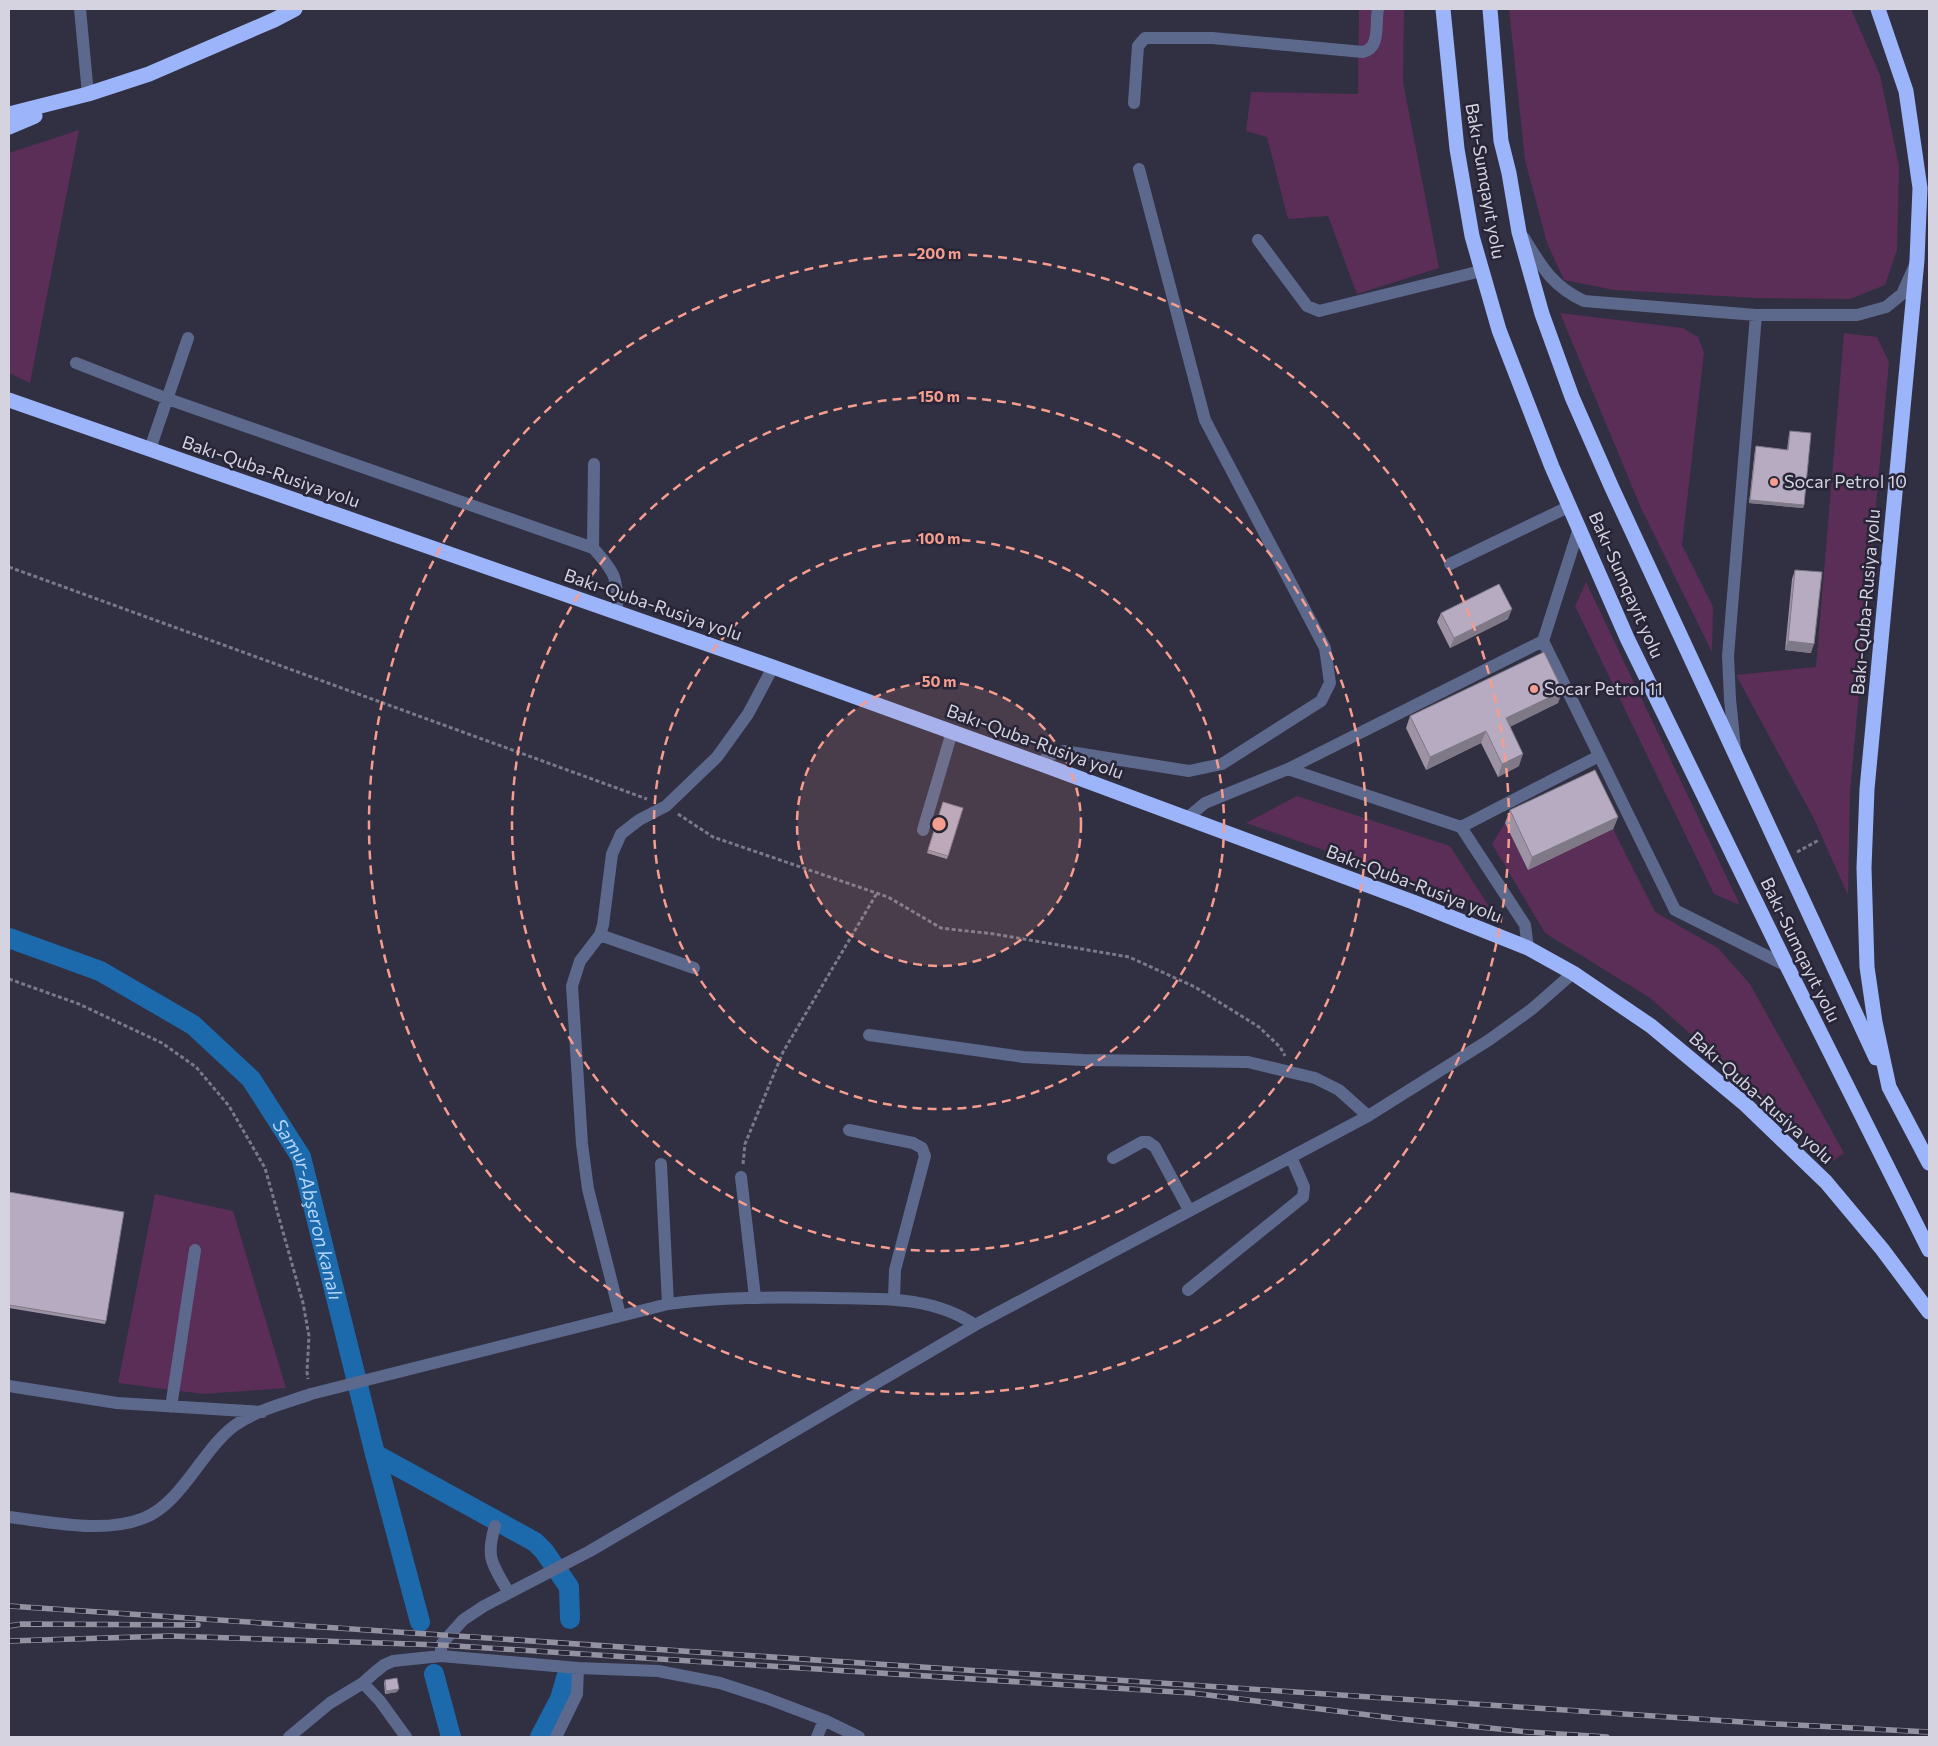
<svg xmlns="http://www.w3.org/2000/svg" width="1938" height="1746" viewBox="0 0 1938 1746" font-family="Commissioner,sans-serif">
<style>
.green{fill:#5a2e57}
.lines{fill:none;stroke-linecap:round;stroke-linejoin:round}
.canal{stroke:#1c6aac;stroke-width:20}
.path{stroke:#7a7989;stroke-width:3;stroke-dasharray:4 2.5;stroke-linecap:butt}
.minor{stroke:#5c698c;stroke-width:12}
.highway{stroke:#9cb4f9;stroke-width:15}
.rail-casing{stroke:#9392a1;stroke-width:5.5}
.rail{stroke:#272537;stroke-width:4;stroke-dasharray:11;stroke-linecap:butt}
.wall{fill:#9d93a5}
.shaded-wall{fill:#7f7886}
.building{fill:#b6abc0;stroke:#7f7886}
.ring{fill:none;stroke:#f59d8f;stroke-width:2.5;stroke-dasharray:9 6}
.poi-dot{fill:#f59d8f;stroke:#272537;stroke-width:2}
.labels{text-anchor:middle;stroke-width:5;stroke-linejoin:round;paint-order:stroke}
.street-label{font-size:18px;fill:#d4d3df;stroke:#272537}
.poi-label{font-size:18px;fill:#d4d3df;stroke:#272537;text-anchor:start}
.water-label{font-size:19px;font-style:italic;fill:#b2d5f9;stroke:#272537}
.centre{fill:#f59d8f;stroke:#272537;stroke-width:2.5}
.ring-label{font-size:15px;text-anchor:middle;font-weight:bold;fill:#f59d8f;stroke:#272537;stroke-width:5;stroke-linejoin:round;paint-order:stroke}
</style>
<rect width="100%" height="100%" fill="#312f42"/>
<path class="green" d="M1359 9H1404L1403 82 1439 268 1357 294 1328 216 1288 219 1267 137 1246 131 1251 92 1358 94Z
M1509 9H1851L1880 75 1899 166 1897 250 1885 285 1850 299 1757 298 1614 290 1564 280 1547 243 1525 160Z
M79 130 30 383 9 373V153Z
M1560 313 1683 328 1698 337 1704 352 1682 545 1713 607 1712 652 1641 508Z
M1844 333 1877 337 1889 362 1850 792 1848 895 1813 817 1736 675 1816 667Z
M1586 582 1740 905 1714 894 1575 606Z
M1297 796 1450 846 1490 908 1246 823Z
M1505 823 1528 870 1613 829 1655 912 1718 948 1750 984 1844 1153 1833 1161 1650 998 1545 933 1492 844Z
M155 1194 233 1211 286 1388 203 1394 118 1383Z"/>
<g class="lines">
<g class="canal">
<path id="s1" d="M9 938 100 971 193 1025 251 1079 301 1157 375 1454 420 1622"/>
<path d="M375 1454 535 1542 544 1551 569 1587 570 1619"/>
<path d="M434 1674 451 1737"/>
<path d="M540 1737 560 1699 566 1678"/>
</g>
<path class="path" d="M9 567 647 799
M678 814 713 837 888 897 941 928 994 934 1129 957 1195 987 1259 1027 1280 1047 1285 1056
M1797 852 1819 840
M9 979 79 1004 162 1043 196 1067 229 1106 265 1168 303 1303 309 1336 307 1372 308 1379
M743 1164 745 1144 783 1052 877 893"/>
<path class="minor" d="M80 9 88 94
M1134 103 1138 46 1145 38H1212L1363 52C1381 48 1375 23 1378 9
M1524 238C1542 267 1552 286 1584 301L1756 315H1857L1886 307 1902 294 1915 265
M1258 240 1307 306 1319 311 1481 271
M76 363 168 399 593 548C616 573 618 579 617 612
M150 449 188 338
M1579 528 1543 641 1675 910 1787 966
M593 548 594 464
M1450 564 1570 506
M1735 748 1730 699 1728 656 1756 315
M1041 764 1049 755 1064 751 1189 771 1222 764 1321 701 1330 683 1325 648 1205 420 1139 169
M1288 769 1461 827 1525 925 1528 948
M1187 818 1205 803 1288 769 1543 641
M1461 827 1599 756
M923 830 952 732
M600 935 694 968
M869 1035 1023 1057 1083 1060 1248 1062 1315 1078 1339 1090 1368 1116
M849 1130 913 1143 922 1148 925 1156 895 1270 894 1299
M1113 1158 1142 1142H1148L1155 1147 1189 1210
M661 1164 668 1304
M741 1177 755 1297
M1188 1290 1303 1197 1304 1187 1291 1157
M620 1315 588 1189 582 1144 572 986 580 961 600 935 603 925 612 854 621 834 639 820 666 806 717 757 748 714 773 667
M9 1386 117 1403 262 1412
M171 1407 195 1250
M9 1517C52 1522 103 1534 144 1518 182 1503 202 1450 234 1426 256 1410 286 1403 311 1394L668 1304C722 1297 773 1297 828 1298 878 1299 931 1295 975 1325
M495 1526C485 1559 493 1565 509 1593
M441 1656 578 1668 658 1671 720 1683 766 1698 824 1720 859 1737
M363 1683 380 1701 406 1737
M289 1737 330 1703 363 1683 374 1673 384 1665 393 1661 441 1656V1645L445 1640 463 1620 484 1606 590 1551 975 1325 1368 1116 1489 1040 1532 1009 1573 973
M556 1737 577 1694 578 1668
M817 1737 824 1720"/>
<path class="highway" d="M1443 9 1457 149 1472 236 1499 330 1552 467 1627 638 1787 966 1929 1250
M1490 9 1501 141 1509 173 1519 232 1542 314 1572 397 1612 488 1876 1058
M1878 9 1906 91 1920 188 1917 260 1867 789 1864 868 1867 967 1875 1022 1889 1087 1929 1163
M9 114 88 94 149 74 274 20 295 9
M9 127 35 116
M9 400 773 667 1041 764 1413 902 1528 948 1573 973 1651 1026 1746 1105 1826 1182 1882 1249 1929 1312"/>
<g class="rail-casing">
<path id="rail" d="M9 1606 1758 1723 1929 1732
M9 1626 22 1624 198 1625
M9 1641 170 1636 441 1645 1192 1693 1401 1719 1528 1732 1607 1737"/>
</g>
<use href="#rail" class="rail"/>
</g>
<path class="wall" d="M1790 431 1804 505 1803 508 1749 503 1755 450 1756 446 1787 450 1789 434Z
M1795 570 1811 653 1785 650 1792 579Z
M1441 613 1508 619 1450 648 1437 622Z
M1558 703 1510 726 1519 766 1498 777 1481 743 1426 770 1406 728 1410 716Z
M943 802 963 808 947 859 927 853Z
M1510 810 1618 817 1613 829 1528 870 1505 823Z
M9 1192 106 1321 105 1324 9 1308Z
M385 1680 397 1692 385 1694 384 1683Z"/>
<path class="shaded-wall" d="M1750 500 1804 505 1803 508 1749 503Z
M1512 609 1508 619 1450 648 1454 638Z
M1788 641 1814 644 1811 653 1785 650Z
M1563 691 1558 703 1502 731 1506 718Z
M1486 731 1481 743 1426 770 1430 757Z
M1523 754 1519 766 1498 777 1502 764Z
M1618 817 1613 829 1528 870 1532 857Z
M399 1689 397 1692 385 1694 386 1691Z"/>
<path class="building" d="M1790 431 1811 433 1804 505 1750 500 1756 446 1788 450Z
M1795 570 1822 572 1814 644 1788 641Z
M1499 584 1512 609 1454 638 1441 613Z
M1544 652 1563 691 1506 718 1523 754 1502 764 1486 731 1430 757 1410 716Z
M1595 770 1618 817 1532 857 1510 810Z
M943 802 963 808 948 856 928 850Z
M9 1192 124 1212 106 1321 9 1305Z
M397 1678 399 1689 386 1691 385 1680Z"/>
<circle cx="939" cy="824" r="142" fill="#f59d8f" fill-opacity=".12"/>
<g class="ring">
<circle cx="939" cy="824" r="142"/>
<circle cx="939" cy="824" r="285"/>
<circle cx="939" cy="824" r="427"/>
<circle cx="939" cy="824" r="570"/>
</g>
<g class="poi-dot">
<circle cx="1774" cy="482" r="5"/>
<circle cx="1534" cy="689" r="5"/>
</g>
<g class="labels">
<g class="street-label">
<text transform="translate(1485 181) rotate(80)" y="6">Bakı-Sumqayıt yolu</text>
<text transform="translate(271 472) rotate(19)" y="6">Bakı-Quba-Rusiya yolu</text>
<text transform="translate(1626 585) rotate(66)" y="6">Bakı-Sumqayıt yolu</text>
<text transform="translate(1866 602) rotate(-85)" y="6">Bakı-Quba-Rusiya yolu</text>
<text transform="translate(653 605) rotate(19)" y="6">Bakı-Quba-Rusiya yolu</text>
<text transform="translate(1035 742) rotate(20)" y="6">Bakı-Quba-Rusiya yolu</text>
<text transform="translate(1414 884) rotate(21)" y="6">Bakı-Quba-Rusiya yolu</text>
<text transform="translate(1800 950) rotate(64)" y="6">Bakı-Sumqayıt yolu</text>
<text transform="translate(1761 1098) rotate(42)" y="6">Bakı-Quba-Rusiya yolu</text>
</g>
<g class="poi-label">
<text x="1784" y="488">Socar Petrol 10</text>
<text x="1544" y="695">Socar Petrol 11</text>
</g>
<g class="water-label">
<text dy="7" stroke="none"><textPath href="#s1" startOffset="428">Samur-Abşeron kanalı</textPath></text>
</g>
</g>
<circle cx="939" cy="824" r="8" class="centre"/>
<g class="ring-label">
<text x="939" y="259">200 m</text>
<text x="939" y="402">150 m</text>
<text x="939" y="544">100 m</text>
<text x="939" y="687">50 m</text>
</g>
<rect width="1938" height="1746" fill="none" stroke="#d4d3df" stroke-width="20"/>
</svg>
